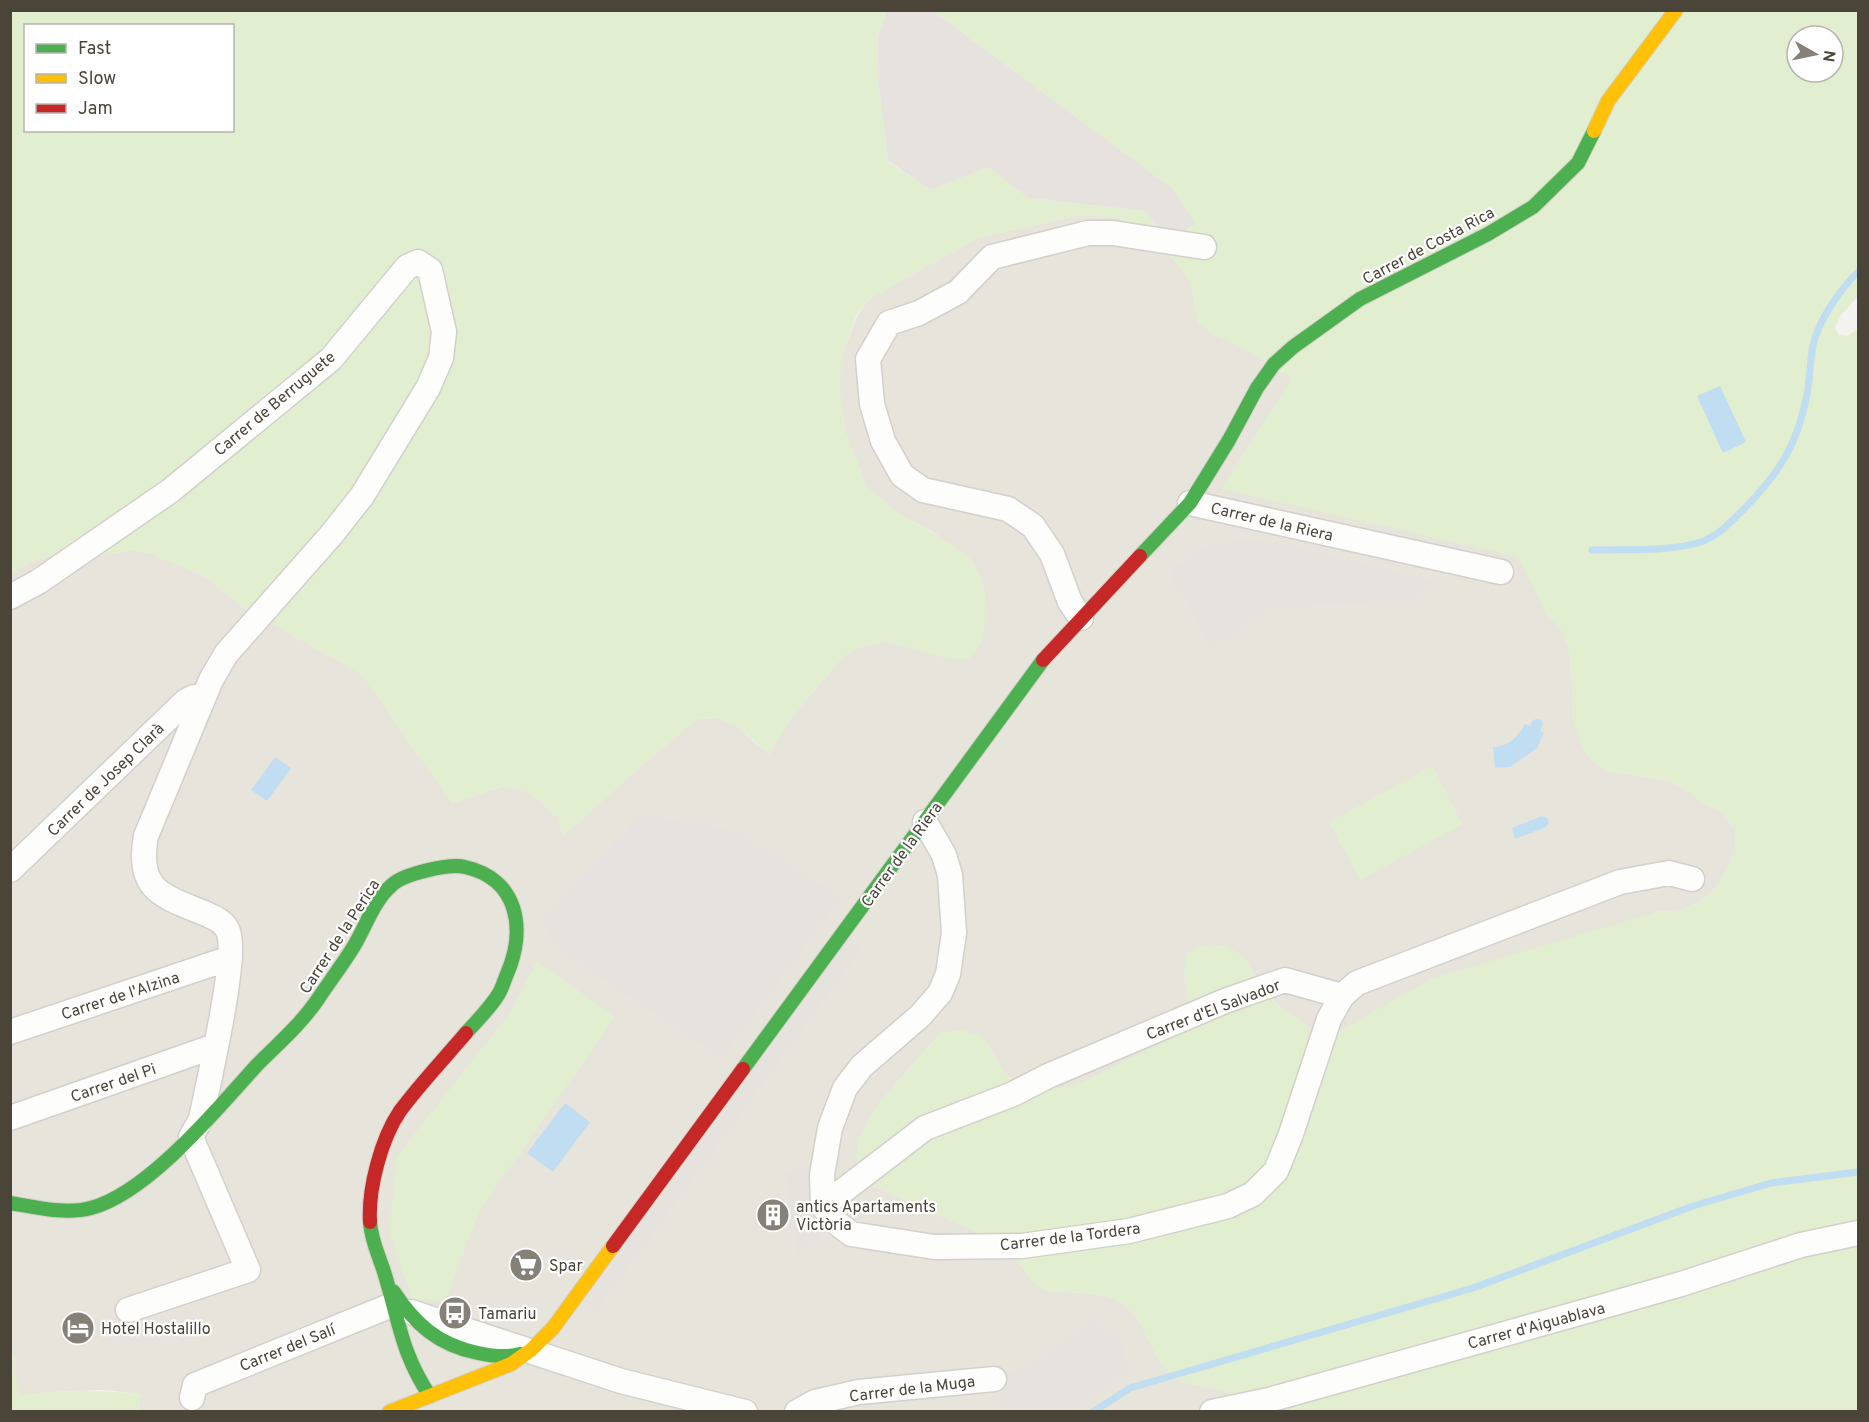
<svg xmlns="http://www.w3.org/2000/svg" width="1869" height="1422" viewBox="0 0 1869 1422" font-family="Overpass,sans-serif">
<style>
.residential{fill:#e7e4dc;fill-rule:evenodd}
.green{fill:#e1eecf;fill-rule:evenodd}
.parking{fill:#e6e3df}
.water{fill:#c0ddf1}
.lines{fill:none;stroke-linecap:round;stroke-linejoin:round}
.stream{stroke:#c0ddf1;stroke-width:7}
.street-casing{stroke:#d2d0cb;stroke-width:27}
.fast-casing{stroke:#d3cfc5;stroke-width:16}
.slow-casing{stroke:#d3cfc5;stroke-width:16}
.jam-casing{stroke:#d3cfc5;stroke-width:16}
.street{stroke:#fdfdfc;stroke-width:24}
.fast{stroke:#4caf50;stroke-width:14}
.slow{stroke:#ffc107;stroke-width:14}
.jam{stroke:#c62828;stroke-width:14}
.labels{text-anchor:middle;stroke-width:4.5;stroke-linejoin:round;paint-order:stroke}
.street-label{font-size:16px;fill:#4b4439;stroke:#fff}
.poi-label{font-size:16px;fill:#4b4439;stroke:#fff;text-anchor:start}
</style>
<rect width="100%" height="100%" fill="#f4f2ee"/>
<path class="residential" d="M1702 11H1858V226L1546 614 1561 628 1569 649 1573 696 1572 719 1607 771 1670 781 1688 791 1704 804 1722 812 1735 829V851L1727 870 1715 889 1699 903 1679 910 1657 912 1372 1014 1334 1034 1314 1031 1280 1007 1266 993 1243 956 1184 974 1188 997 1187 1018 1177 1036 1079 1084 1060 1088 1039 1091 1018 1085 1002 1070 993 1052 941 1033 895 1084 859 1140 857 1160 862 1181 1004 1244 1030 1278 1045 1291 1087 1293 1107 1296 1126 1305 1139 1321 1149 1340 1189 1384 1228 1391 1239 1411 139 1412 140 1394 103 1390 50 1392 19 1396 14 1373 16 1360 10 1349V572L35 560 56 554 112 553 132 550 152 554 191 570 210 580 242 607 362 674 452 803 505 786 525 791 542 802 557 817 563 836 627 778 697 719 718 718 737 726 753 741 769 754 790 719 844 655 863 646 885 641 907 647 982 641 986 601 981 578 971 560 934 533 898 513 867 488 846 434 840 393V373L843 352 858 314 870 298 978 238 1075 216 1096 215 1116 218 1136 225 1179 265 1190 282 1199 323 1216 336 1235 343ZM1797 36H1833V72H1797Z"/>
<path class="green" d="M10 11H887L878 36 877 73 888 162 931 190 988 167 1028 198 1144 211 1171 241 1172 188 933 11H1858V296L1841 315 1835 328 1839 335 1847 336 1858 329V1411H1239L1227 1391 1189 1384 1170 1377 1158 1359 1139 1321 1126 1305 1107 1296 1087 1293 1045 1291 1030 1278 1004 1244 862 1181 857 1160 859 1140 868 1120 880 1101 941 1033 961 1030 982 1036 993 1052 1002 1070 1018 1085 1039 1091 1079 1084 1177 1035 1187 1018 1188 997 1184 974 1186 953 1206 944 1227 946 1243 956 1266 993 1280 1007 1314 1031 1334 1034 1433 978 1657 912 1679 910 1699 903 1715 889 1727 870 1735 851V829L1722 812 1704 804 1688 791 1670 781 1607 771 1589 759 1579 740 1572 719 1573 696 1569 649 1561 628 1546 614 1518 557 1221 489 1292 378 1235 344 1216 336 1199 323 1190 282 1179 265 1136 225 1116 218 1096 215 1075 216 978 238 870 298 857 314 843 352 840 373V393L846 434 867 488 898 513 955 546 971 560 981 578 986 601 985 621 982 641 969 659H948L885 641 863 646 844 655 790 719 769 754 737 726 718 718 697 719 627 778 563 836 557 817 542 802 525 791 505 786 452 803 362 674 242 607 210 580 191 570 152 554 132 550 112 553 56 554 35 560 11 572ZM26 26H232V130H26ZM1797 36H1833V72H1797Z
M1432 766 1463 824 1360 880 1329 822Z
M537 961 615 1017 479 1212 445 1302 412 1299 389 1234 397 1156 510 1013Z
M10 1349 16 1360 14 1373 20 1395C60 1390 100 1390 141 1394L139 1411H11Z"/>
<path class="parking" d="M887 11H933L1172 188 1195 223 1171 241 1144 211 1028 198 988 167 931 190 888 161 877 73 878 36Z
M1242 539 1278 543 1437 582 1411 600 1269 608 1212 649 1169 573 1201 548Z
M640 814 740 832 840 898 722 1059 553 945 542 919Z
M851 936 861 950 596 1312 582 1303Z
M806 1168 813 1208 828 1230 798 1260 785 1173Z
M1093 1320 1121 1341 1128 1372 1071 1412 1002 1411 1001 1376 1025 1369Z"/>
<path class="water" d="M1720 386 1746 442 1723 453 1697 396Z
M1536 719 1541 720 1543 723 1540 731 1544 733 1537 748 1510 767 1495 768 1493 747C1508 747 1518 737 1525 724L1530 726 1532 721Z
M275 757 291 768 267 801 251 790Z
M1542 816 1547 818 1549 823 1546 827 1515 839 1512 828Z
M565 1103 590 1122 553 1172 527 1153Z"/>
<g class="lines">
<path class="stream" d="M1592 550C1627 549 1667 552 1701 542 1718 536 1732 521 1744 509 1780 472 1797 445 1807 395 1810 378 1810 361 1813 345 1819 320 1840 289 1858 272
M1093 1412 1130 1388 1473 1288 1693 1206 1771 1183 1858 1172"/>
<g class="street-casing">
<path id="street" d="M1190 503 1501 572
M10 597 38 582 170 491 331 359 407 267 418 262 430 270 444 332 441 358 428 388 362 496 332 534 226 654 211 680 146 836C136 890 162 896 204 913 212 917 222 920 227 929 240 950 207 1088 201 1119L191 1137 248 1270 128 1310
M1081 618 1070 602 1052 554 1033 526 1008 509 923 490 902 475 883 441 872 404 868 359 889 323 919 313 958 292 992 257 1088 233H1113L1204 247
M925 822 944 855 950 875 954 933 948 974 940 993 920 1016 862 1066 845 1088 830 1128 822 1175 823 1206 837 1223 851 1234 934 1247 1022 1246 1129 1231 1228 1206 1253 1194 1276 1171 1291 1134 1329 1019 1342 996 1357 983 1620 882 1669 873 1692 879
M10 870 186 701 194 697H204
M10 1032 230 958
M10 1118 215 1046
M823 1206 925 1128 1013 1094 1048 1076 1225 1001 1285 980 1342 996
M411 1312 621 1381 745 1412
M192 1398 195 1385 392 1305
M797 1412 815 1402 859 1392 994 1379
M1212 1412 1269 1400 1590 1310 1681 1284 1801 1245 1858 1233"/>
</g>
<g class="fast-casing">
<path id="fast" d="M1140 556 1190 503 1229 440 1257 388 1274 364 1293 347 1360 299 1488 234 1533 207 1578 163 1594 131
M743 1069 1043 660
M10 1203C35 1207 65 1215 91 1208 148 1193 217 1109 257 1065 278 1044 302 1023 318 999 330 981 343 964 354 946 366 926 374 900 392 885 403 874 450 863 465 867 519 879 526 930 507 974 504 981 502 989 498 995 489 1009 477 1021 466 1033
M370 1222C371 1241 380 1258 385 1275 399 1321 402 1355 430 1396
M393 1291C415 1324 438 1345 478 1353 492 1356 506 1358 520 1354"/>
</g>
<g class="slow-casing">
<path id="slow" d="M1594 131 1608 101 1676 10
M389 1412 511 1364 531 1350 553 1328 613 1246"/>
</g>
<g class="jam-casing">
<path id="jam" d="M1043 660 1140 556
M370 1222C368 1189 381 1139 400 1111 420 1084 444 1059 466 1033
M613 1246 743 1069"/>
</g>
<use href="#street" class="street"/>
<use href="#fast" class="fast"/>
<use href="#slow" class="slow"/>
<use href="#jam" class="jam"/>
</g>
<defs>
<g id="building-disc" transform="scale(1.725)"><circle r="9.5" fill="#868178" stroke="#fff"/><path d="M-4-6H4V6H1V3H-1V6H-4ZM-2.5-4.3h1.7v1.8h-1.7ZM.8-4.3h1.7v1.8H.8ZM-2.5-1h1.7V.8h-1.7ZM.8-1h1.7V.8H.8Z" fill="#fff"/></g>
<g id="supermarket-disc" transform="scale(1.725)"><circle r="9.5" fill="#868178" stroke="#fff"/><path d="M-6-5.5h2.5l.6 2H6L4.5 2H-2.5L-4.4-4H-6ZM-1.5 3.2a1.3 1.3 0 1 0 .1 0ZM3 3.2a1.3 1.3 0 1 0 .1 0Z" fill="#fff"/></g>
<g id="bus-disc" transform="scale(1.725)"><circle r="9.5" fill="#868178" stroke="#fff"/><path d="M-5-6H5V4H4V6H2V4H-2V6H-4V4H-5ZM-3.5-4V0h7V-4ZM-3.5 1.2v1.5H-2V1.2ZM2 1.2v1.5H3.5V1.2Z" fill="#fff"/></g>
<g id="hotel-disc" transform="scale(1.725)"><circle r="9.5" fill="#868178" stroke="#fff"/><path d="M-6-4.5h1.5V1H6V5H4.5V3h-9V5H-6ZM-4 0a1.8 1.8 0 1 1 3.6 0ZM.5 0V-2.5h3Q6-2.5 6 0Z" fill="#fff"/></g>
</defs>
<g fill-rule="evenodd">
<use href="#building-disc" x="773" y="1215"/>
<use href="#supermarket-disc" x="526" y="1265"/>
<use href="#bus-disc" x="455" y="1313"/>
<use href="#hotel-disc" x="78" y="1328"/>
</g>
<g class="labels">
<g class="street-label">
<text transform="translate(1428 245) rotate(-28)" y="6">Carrer de Costa Rica</text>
<text transform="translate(274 403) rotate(-40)" y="6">Carrer de Berruguete</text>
<text transform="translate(1272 521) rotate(13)" y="6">Carrer de la Riera</text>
<text transform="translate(105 779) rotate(-44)" y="6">Carrer de Josep Clarà</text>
<text transform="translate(901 854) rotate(-54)" y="6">Carrer de la Riera</text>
<text transform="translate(339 936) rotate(-57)" y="6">Carrer de la Perica</text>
<text transform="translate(120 995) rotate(-18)" y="6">Carrer de l'Alzina</text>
<text transform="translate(1213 1009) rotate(-21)" y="6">Carrer d'El Salvador</text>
<text transform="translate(113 1082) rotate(-19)" y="6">Carrer del Pi</text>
<text transform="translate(1070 1236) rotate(-7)" y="6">Carrer de la Tordera</text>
<text transform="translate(1536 1325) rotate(-15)" y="6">Carrer d'Aiguablava</text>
<text transform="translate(287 1347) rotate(-22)" y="6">Carrer del Salí</text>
<text transform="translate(912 1388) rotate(-7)" y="6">Carrer de la Muga</text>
</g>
<g class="poi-label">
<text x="796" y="1212">antics Apartaments<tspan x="796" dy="18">Victòria</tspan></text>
<text x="549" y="1271">Spar</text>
<text x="478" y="1319">Tamariu</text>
<text x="101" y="1334">Hotel Hostalillo</text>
</g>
</g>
<rect width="1869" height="1422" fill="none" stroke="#4b4439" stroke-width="24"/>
<rect x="24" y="24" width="210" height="108" fill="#ffffff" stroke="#b7b4b0" stroke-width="1.5"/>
<rect x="36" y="44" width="30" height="9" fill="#4caf50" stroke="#b7b4b0" stroke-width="1.5"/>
<text x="78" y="54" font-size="18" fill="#4b4439">Fast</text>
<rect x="36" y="74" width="30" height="9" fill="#ffc107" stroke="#b7b4b0" stroke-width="1.5"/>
<text x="78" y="84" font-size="18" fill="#4b4439">Slow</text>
<rect x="36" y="104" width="30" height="9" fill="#c62828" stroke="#b7b4b0" stroke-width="1.5"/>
<text x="78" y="114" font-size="18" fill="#4b4439">Jam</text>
<g transform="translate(1815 54) rotate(99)"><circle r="28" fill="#ffffff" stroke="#b7b4b0" stroke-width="1.5"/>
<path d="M0-4.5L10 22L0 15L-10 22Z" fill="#868178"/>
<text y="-9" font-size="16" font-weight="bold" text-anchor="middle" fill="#4b4439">N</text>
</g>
</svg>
